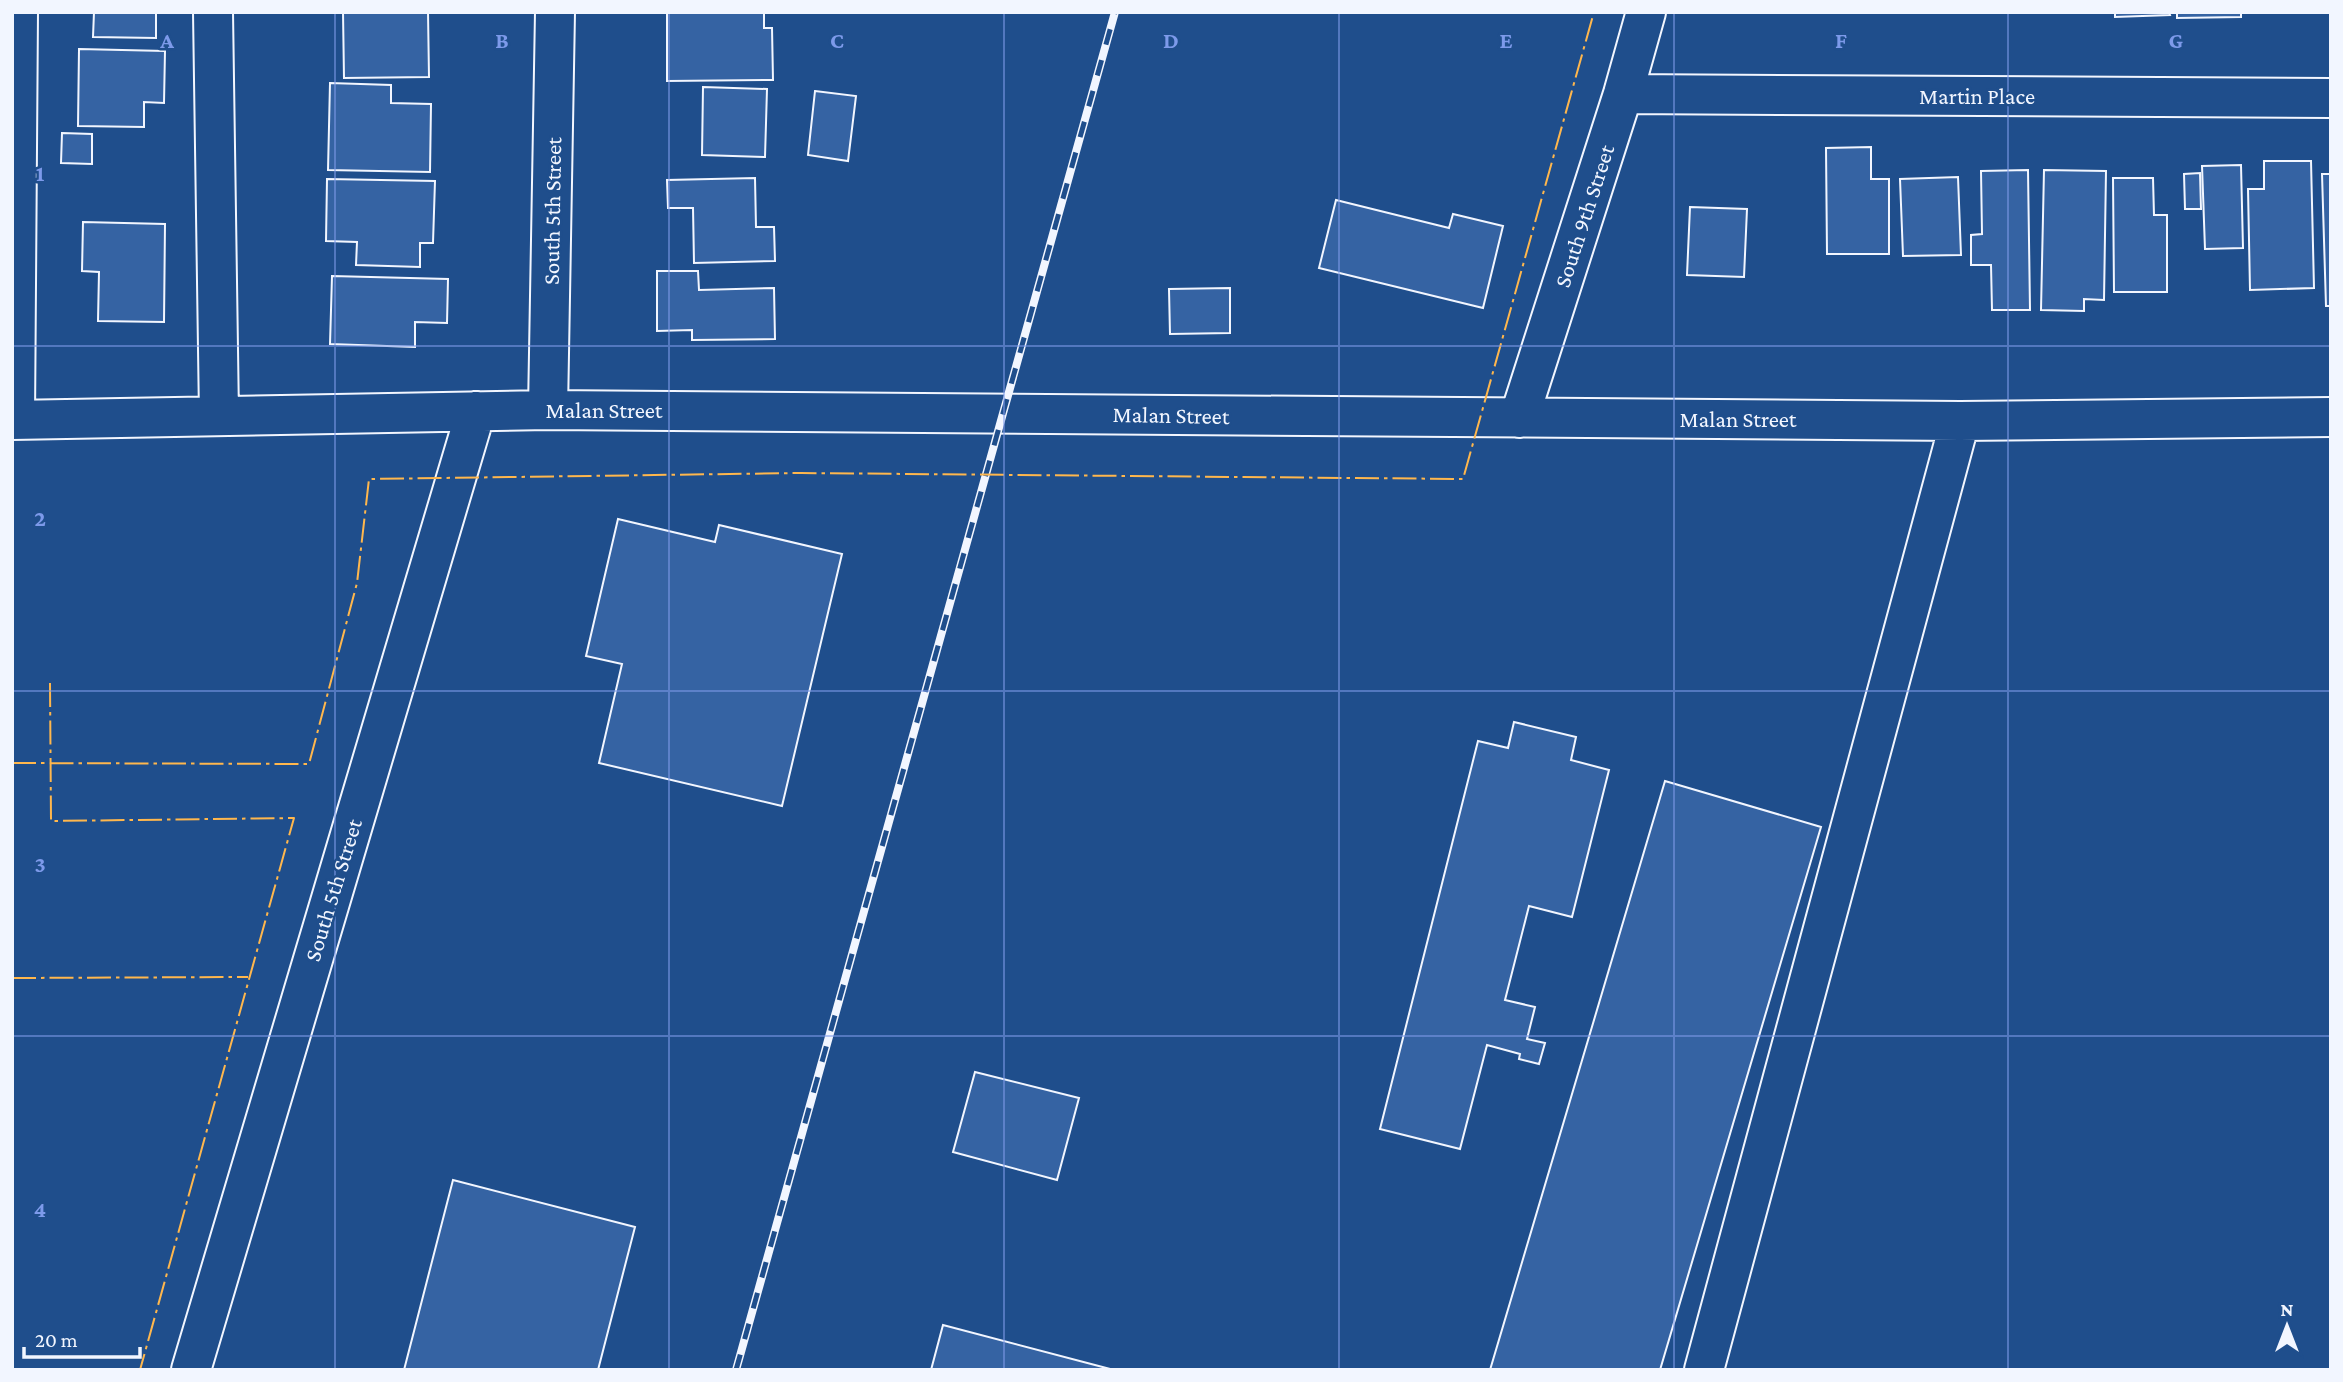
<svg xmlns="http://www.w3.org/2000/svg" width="2343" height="1382" viewBox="0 0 2343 1382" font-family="'Crimson Pro',serif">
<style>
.building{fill:#3563a3;stroke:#f2f6ff;stroke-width:2}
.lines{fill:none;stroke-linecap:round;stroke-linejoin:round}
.minor-casing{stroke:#f2f6ff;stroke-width:42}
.minor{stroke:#1f4e8c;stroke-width:38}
.rail-casing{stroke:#f2f6ff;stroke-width:8}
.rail{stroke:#1f4e8c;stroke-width:5;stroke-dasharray:16;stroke-linecap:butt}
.power{stroke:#ffb74d;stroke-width:2;stroke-dasharray:24 5 3.5 5;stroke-linecap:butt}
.grid{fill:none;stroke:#7d9aea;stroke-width:2;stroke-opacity:0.55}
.labels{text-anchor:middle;stroke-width:5;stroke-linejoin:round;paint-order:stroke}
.street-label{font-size:23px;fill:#f2f6ff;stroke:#1f4e8c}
.grid-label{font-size:23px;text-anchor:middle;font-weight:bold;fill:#7d9aea;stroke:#1f4e8c;stroke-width:5;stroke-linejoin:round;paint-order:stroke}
</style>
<rect width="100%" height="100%" fill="#1f4e8c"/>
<path class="building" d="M94 12H156V38L93 37Z
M343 12H428L429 77 344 78Z
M667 12H764V28H772L773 80 667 81Z
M2115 12H2169L2170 15 2115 17Z
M2177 12H2241V17L2177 18Z
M79 49 165 51 164 103 144 102V127L78 126Z
M330 83 391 85V103L431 104 430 172 328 170Z
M703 87 767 89 765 157 702 155Z
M815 91 856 96 848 161 808 155Z
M62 133 92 134V164L61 163Z
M1871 147V179H1889V254H1827L1826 148Z
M2264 161H2311L2314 288 2250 290 2248 189H2264Z
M2241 165 2243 248 2205 249 2202 166Z
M2028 170 2030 310H1992L1991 265H1971V235L1982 234 1981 171Z
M2044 170 2106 171 2104 300 2084 299V311L2041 310Z
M2200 173 2201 209H2185L2184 174Z
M2322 174H2331V306H2326Z
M1958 177 1961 255 1903 256 1900 179Z
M755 178 756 227H774L775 261 694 263 693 208H668L667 180Z
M2113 178H2153L2154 215H2167V292H2114Z
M327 179 435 181 433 243H420V267L356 265 357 242 326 241Z
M1336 200 1449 228 1453 214 1503 226 1483 308 1319 268Z
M1690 207 1747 209 1744 277 1687 275Z
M83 222 165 224 164 322 98 321 99 272 82 271Z
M657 271H698L699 290 774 288 775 339 692 340V330L657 331Z
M332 276 448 279 447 323 415 322V347L330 344Z
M1230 288V333L1170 334 1169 289Z
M618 519 715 542 719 525 842 554 782 806 599 763 622 664 586 656Z
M1514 722 1576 737 1571 760 1609 770 1572 917 1529 906 1505 1000 1535 1007 1527 1039 1545 1043 1539 1064 1519 1059 1520 1054 1487 1045 1460 1149 1380 1129 1478 741 1508 748Z
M1665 781 1821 827 1660 1370H1490Z
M975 1072 1079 1098 1057 1180 953 1152Z
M453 1180 635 1227 598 1370H404Z
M943 1325 1114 1370H931Z"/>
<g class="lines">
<g class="minor-casing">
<path id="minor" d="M213 12 219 416
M1623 94 2331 98
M548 410 555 12
M1519 418 1623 94 1646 12
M12 420 548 410 1960 421 2331 417
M15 420 18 12
M191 1370 476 411
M1704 1370 1960 421"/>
</g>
<use href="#minor" class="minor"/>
<g class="rail-casing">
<path id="rail" d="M736 1370 1115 12"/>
</g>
<use href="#rail" class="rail"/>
<path class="power" d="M50 683 51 821 294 818 140 1370
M12 763 309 764 357 583 369 479 801 473 1463 479 1594 12
M12 978 248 977"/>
</g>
<path class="grid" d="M335 12V1370M669 12V1370M1004 12V1370M1339 12V1370M1674 12V1370M2008 12V1370M12 346H2331M12 691H2331M12 1036H2331"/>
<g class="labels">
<g class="street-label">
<text x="1977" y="104">Martin Place</text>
<text transform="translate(552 211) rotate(-89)" y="8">South 5th Street</text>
<text transform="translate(1584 216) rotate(-72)" y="8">South 9th Street</text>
<text x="604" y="418">Malan Street</text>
<text transform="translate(1171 415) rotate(1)" y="8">Malan Street</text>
<text x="1738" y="427">Malan Street</text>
<text transform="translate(333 890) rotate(-73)" y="8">South 5th Street</text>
</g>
</g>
<g class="grid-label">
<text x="167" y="48">A</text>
<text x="502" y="48">B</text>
<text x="837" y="48">C</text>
<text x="1171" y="48">D</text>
<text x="1506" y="48">E</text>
<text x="1841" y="48">F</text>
<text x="2176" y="48">G</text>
<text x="40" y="181">1</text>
<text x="40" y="526">2</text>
<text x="40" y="872">3</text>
<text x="40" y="1217">4</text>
</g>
<rect width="2343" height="1382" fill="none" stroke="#f2f6ff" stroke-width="28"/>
<g transform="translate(2287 1326)" stroke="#1f4e8c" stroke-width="5" paint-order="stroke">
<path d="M0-5L12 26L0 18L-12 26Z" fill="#f2f6ff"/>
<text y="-10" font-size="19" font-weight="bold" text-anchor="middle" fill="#f2f6ff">N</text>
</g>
<path d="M24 1347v10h116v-10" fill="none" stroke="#f2f6ff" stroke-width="3.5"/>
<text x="35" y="1347" font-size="21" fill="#f2f6ff" stroke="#1f4e8c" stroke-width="5" paint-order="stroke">20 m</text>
</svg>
